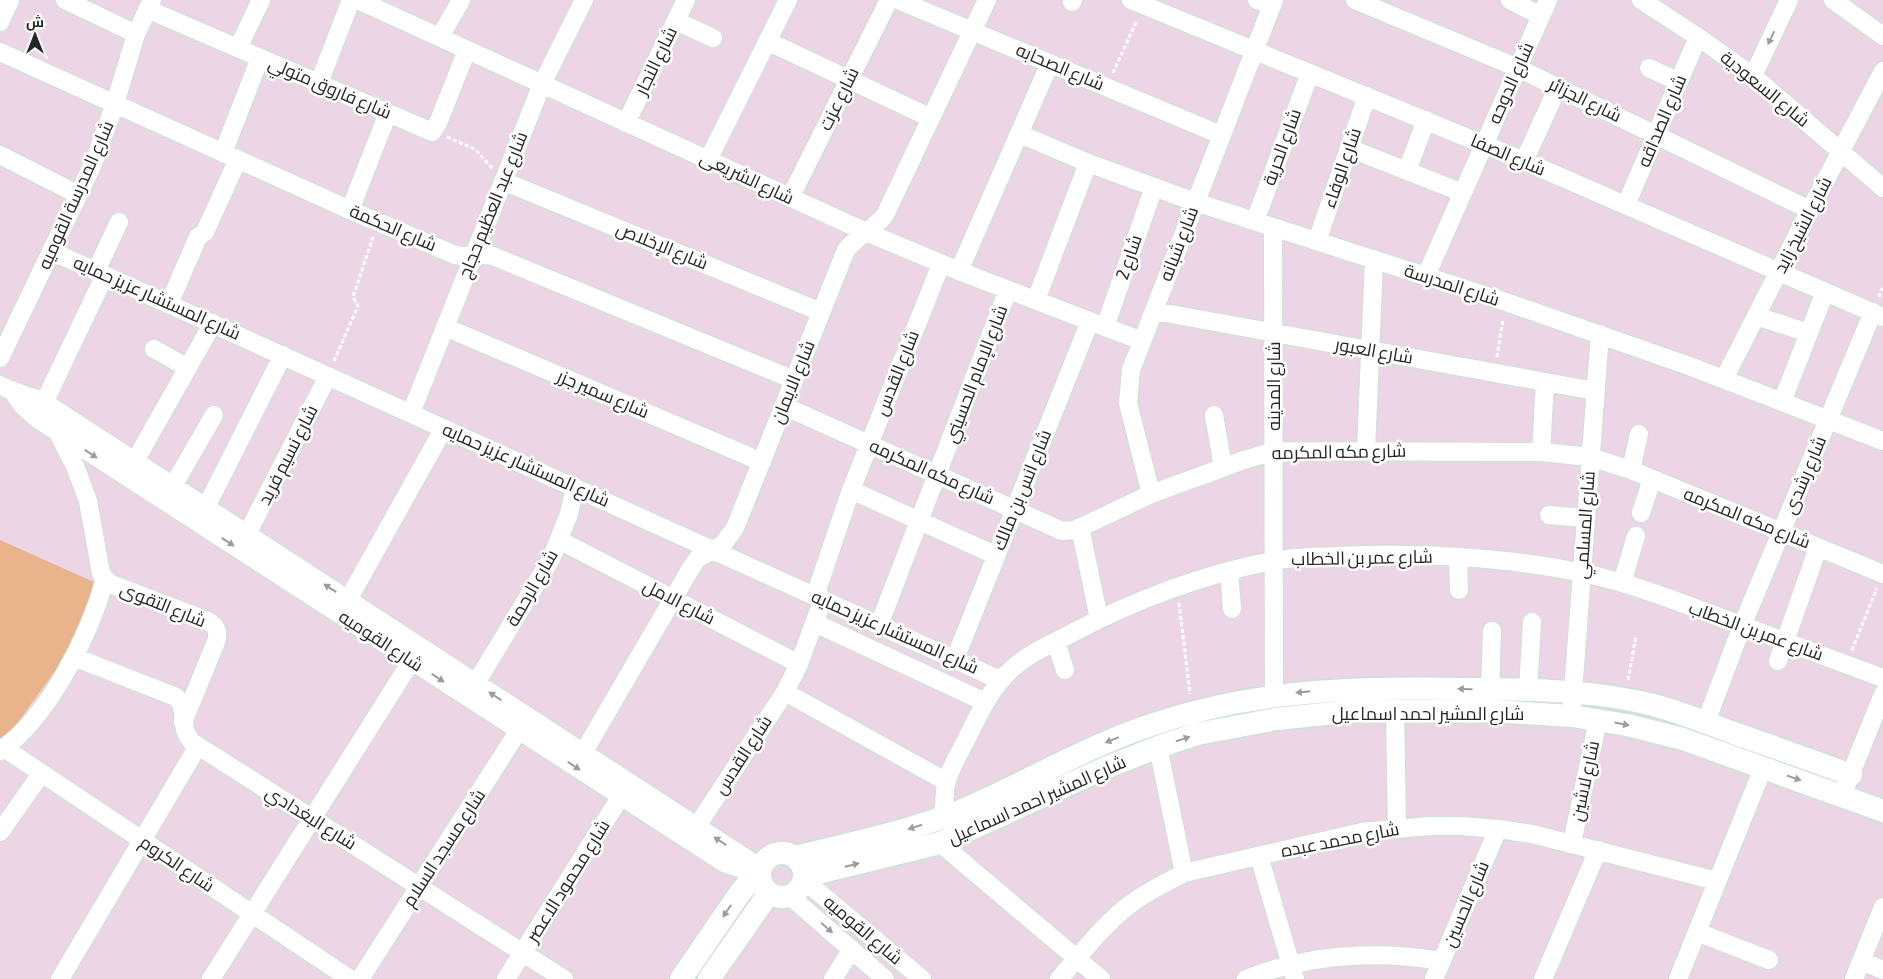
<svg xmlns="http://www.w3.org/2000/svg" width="1883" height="979" viewBox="0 0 1883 979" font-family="'Asap Condensed',Cairo,sans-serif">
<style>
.park{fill:#e9b38b}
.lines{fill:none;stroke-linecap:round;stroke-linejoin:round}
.minor-casing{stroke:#cbe2d8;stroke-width:20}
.tertiary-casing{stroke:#cbe2d8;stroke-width:25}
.path{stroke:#fff;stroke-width:3;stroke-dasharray:4 2.5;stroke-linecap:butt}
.minor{stroke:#fff;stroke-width:18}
.tertiary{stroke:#fff;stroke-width:22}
.oneway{fill:#9d9d9d}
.labels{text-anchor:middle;stroke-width:5;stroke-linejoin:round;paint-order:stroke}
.street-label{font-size:18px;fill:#262626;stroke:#fff}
</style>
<rect width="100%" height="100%" fill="#ecd5e4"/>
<path class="park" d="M0 540 96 583 63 660 13 729 0 738Z"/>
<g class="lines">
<g class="minor-casing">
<path id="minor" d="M65 0 136 34
M358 0 866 232 959 271 1142 341
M898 0 1221 135
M1131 0 1524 161 1883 317
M1257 0 1272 6
M1355 0 1518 68 1810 210
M1510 0 1541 16
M1641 0 1698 37 1753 76 1883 188
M1833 0 1883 36
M1072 2 1073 0
M147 9 432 132 438 123 467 50
M676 21 713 38
M0 22 10 0
M440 37 461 0
M767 41 931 118
M238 48 261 0
M0 52 350 210 455 255C468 258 480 253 493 256L794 380
M1649 68 1679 82
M1753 76 1789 0
M319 83 351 0
M626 123 686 0
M1020 134 1088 163 1195 202 1506 302 1692 367 1883 441
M1349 148 1463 193
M223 153 260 58
M0 155 79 195
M708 160 788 0
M1524 161 1558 87
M1407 171 1426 120
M503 181 821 312
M790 198 889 0
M1626 205 1698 37
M350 210 388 113
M1255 221 1310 73
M1273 227 1274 695
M1317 241 1367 96
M51 251 1000 680
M96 271 119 222
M959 271 1050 63
M1426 276 1548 0
M1036 300 1088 163
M169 304 198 237 205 232 238 159
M1154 311 1595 391
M1756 316 1809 333
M445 327 762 462
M1105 327 1154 187
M154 349 188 368
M0 358 93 164 115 104 136 34 152 0
M1724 379 1810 210 1883 71
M0 385C14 393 29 395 44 402L761 868
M13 392 23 406 36 418 724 863 742 869 760 871
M1782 402 1825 292
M784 406 1062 531 1075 530 1151 494 1244 460 1274 451 1541 452 1590 457 1631 470 1883 574
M40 411 105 275
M411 413 542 84 584 0
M1214 415 1223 467
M59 435 75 466 88 501 101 573 105 579 111 584 208 621C217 626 219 632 216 642L183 722
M1366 450 1374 259
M1541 452 1545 382
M135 461 213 323
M1631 470 1639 434
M173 486 214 415
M851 490 995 555
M1151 494 1128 403 1131 370 1274 0
M206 507 283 355
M1641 513 1652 479
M1549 515 1585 518
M1080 527 1099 619
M247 534 328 376
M559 540 799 664
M1458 558 1459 590
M1229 571 1232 609
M1622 583 1636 536
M815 596 851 490 941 264
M348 600 444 428
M815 623 985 702
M879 625 1008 290
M1056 642 1065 670
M74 657 176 697C190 712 177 725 192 742L564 979
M955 659 1090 321
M1778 661 1818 548
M476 683 551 559 569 514 575 487
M1490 689 1492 631
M1528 690 1532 622
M785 692 947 782
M1572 705 1600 334
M1395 710 1397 828
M1706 722 1742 626 1873 312
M1158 747 1184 873
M4 748 350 979
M0 751C48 718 90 635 105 579
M583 753 691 568 697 559 723 544 735 528 846 250C857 236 874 229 885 215L987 0
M1846 786 1883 694
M944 817C944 806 944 795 946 784 950 768 959 754 966 740 979 714 991 687 1013 668 1030 652 1054 643 1074 632 1133 601 1206 573 1272 561 1293 557 1316 557 1337 556 1426 552 1537 558 1623 583 1659 594 1695 608 1730 621 1781 640 1832 659 1883 678
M697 826 785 692 799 664 823 599
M0 832 41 774
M940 843 1101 979
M1572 843 1598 720
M1259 856 1295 979
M804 880 922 979
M790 896 885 979
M1697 932 1769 960
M1861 961 1883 970
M60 979 198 746
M211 979 417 652
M360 979 524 722
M506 979 626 788
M833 979 852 949
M1059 979C1077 959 1093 937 1113 919 1133 899 1159 886 1184 873L1362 832 1429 826H1461L1498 829 1532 834 1717 881
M1246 979C1309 954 1375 950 1442 961
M1434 979 1498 829
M1543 979 1598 850
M1678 979 1763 768
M1854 979 1883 907"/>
</g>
<g class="tertiary-casing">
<path id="tertiary" d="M760 875a22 22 0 1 1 44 0a22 22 0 1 1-44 0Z
M795 857C851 843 907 832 960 811 1024 784 1085 747 1151 725 1255 689 1358 687 1467 689 1527 689 1594 690 1653 705 1680 712 1705 722 1731 732 1771 746 1811 760 1851 775
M805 876 940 843 1105 768 1158 747 1197 734 1276 719 1355 711H1492L1572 716 1627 725 1683 739 1883 811
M681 979 740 893 749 882 760 875
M709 979 769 893"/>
</g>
<path class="path" d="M1113 73 1137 20
M447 137 475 149 492 168
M1879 297 1882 288
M1497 357 1503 319
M334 361 358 306 353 297 373 237
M1179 603 1190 694
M1852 650 1877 588
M1628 680 1636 636"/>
<use href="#minor" class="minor"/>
<use href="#tertiary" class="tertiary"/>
</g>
<defs><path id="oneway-solid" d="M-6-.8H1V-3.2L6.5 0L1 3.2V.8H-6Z" transform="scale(1.25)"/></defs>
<g class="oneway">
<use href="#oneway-solid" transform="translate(1771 38) rotate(115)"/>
<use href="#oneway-solid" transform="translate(91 454) rotate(33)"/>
<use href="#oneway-solid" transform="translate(228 542) rotate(33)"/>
<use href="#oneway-solid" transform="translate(330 588) rotate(-147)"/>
<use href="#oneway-solid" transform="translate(438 678) rotate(33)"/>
<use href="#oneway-solid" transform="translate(1465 689) rotate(-179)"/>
<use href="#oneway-solid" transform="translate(1303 692) rotate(174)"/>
<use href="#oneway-solid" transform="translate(495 696) rotate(-147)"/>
<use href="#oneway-solid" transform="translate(1622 724) rotate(11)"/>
<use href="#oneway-solid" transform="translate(1183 739) rotate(-18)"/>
<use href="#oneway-solid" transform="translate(1112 740) rotate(158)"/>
<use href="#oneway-solid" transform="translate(574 766) rotate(33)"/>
<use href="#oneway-solid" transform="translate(1794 778) rotate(19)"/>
<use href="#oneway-solid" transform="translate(915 827) rotate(163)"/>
<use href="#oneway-solid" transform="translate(720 841) rotate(-147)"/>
<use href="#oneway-solid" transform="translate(852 865) rotate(-14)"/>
<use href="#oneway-solid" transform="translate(727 911) rotate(124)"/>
<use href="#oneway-solid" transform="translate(827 928) rotate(41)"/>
</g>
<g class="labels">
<g class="street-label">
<text transform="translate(656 61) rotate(-64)" y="6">شارع النجار</text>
<text transform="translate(1060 67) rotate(23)" y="6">شارع الصحابه</text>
<text transform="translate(1511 83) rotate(-66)" y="6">شارع الدوحه</text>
<text transform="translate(330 88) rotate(23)" y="6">شارع فاروق متولي</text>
<text transform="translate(1765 89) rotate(39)" y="6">شارع السعودية</text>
<text transform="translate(839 99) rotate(-64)" y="6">شارع عزت</text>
<text transform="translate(1585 100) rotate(26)" y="6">شارع الجزائر</text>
<text transform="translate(1662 121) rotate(-67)" y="6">شارع الصداقه</text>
<text transform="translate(1282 147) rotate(-70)" y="6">شارع الحرية</text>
<text transform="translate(1508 155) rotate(23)" y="6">شارع الصفا</text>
<text transform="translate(1342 168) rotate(-71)" y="6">شارع الوفاء</text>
<text transform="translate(747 178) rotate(25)" y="6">شارع الشريعى</text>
<text transform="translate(76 195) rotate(-66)" y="6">شارع المدرسة القوميه</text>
<text transform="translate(493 205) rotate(-68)" y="6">شارع عبد العظيم حجاج</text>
<text transform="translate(1803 225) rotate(-63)" y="6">شارع الشيخ زايد</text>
<text transform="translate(393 228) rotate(23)" y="6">شارع الحكمة</text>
<text transform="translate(1179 244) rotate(-69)" y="6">شارع شبانه</text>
<text transform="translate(662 246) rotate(22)" y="6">شارع الإخلاص</text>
<text transform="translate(1129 257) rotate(-71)" y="6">شارع 2</text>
<text transform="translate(1452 285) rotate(18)" y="6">شارع المدرسة</text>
<text transform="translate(157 298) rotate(24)" y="6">شارع المستشار عزيز حمايه</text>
<text transform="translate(1374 351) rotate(10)" y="6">شارع العبور</text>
<text transform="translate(897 373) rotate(-68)" y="6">شارع القدس</text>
<text transform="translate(976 374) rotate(-69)" y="6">شارع الإمام الحسيني</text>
<text transform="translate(793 382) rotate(-68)" y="6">شارع الايمان</text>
<text transform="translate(1274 386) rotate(-90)" y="6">شارع المدينه</text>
<text transform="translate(603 394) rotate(23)" y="6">شارع سمير جزر</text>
<text transform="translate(1339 452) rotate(-1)" y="6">شارع مكه المكرمه</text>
<text transform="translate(288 455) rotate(-63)" y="6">شارع نسيم فريد</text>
<text transform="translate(526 465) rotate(24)" y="6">شارع المستشار عزيز حمايه</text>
<text transform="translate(932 472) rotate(24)" y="6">شارع مكه المكرمه</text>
<text transform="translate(1805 475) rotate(-67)" y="6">شارع رشدى</text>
<text transform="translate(1022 490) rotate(-68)" y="6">شارع انس بن مالك</text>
<text transform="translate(1747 518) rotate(22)" y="6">شارع مكه المكرمه</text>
<text transform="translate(1585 525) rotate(-86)" y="6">شارع المسلمي</text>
<text transform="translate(1362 558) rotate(-1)" y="6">شارع عمر بن الخطاب</text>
<text transform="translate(532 588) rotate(-60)" y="6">شارع الرحمة</text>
<text transform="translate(679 602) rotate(27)" y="6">شارع الامل</text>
<text transform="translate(163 605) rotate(22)" y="6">شارع التقوى</text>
<text transform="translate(1756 631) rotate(20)" y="6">شارع عمر بن الخطاب</text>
<text transform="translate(895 632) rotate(24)" y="6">شارع المستشار عزيز حمايه</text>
<text transform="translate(381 641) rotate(33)" y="6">شارع القوميه</text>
<text x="1428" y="720">شارع المشير احمد اسماعيل</text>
<text transform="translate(743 755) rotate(-57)" y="6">شارع القدس</text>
<text transform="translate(1585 781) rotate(-78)" y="6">شارع لاشين</text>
<text transform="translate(1037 800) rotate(-24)" y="6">شارع المشير احمد اسماعيل</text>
<text transform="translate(311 818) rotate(32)" y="6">شارع البغدادي</text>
<text transform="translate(1340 840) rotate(-11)" y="6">شارع محمد عبده</text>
<text transform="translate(444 848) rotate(-57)" y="6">شارع مسجد السلام</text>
<text transform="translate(177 864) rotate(34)" y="6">شارع الكروم</text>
<text transform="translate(568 881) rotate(-58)" y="6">شارع محمود الاعصر</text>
<text transform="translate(1466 904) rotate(-67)" y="6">شارع الحسين</text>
<text transform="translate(863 930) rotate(40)" y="6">شارع القوميه</text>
</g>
</g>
<g transform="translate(35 35)" stroke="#ffffff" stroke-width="4" paint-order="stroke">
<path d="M0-4L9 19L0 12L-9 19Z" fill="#262626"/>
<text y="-8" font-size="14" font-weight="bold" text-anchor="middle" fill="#262626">ش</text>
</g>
</svg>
